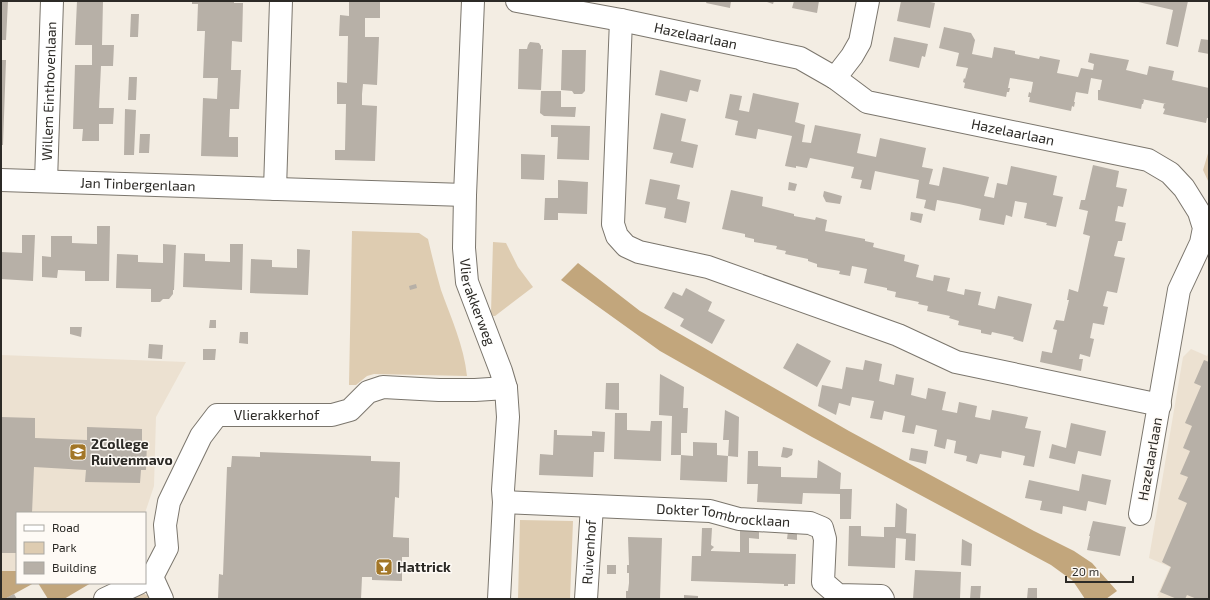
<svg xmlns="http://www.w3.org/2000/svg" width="1210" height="600" viewBox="0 0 1210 600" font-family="'Exo 2',sans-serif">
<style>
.built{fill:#ece1d1}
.green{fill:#deccb1}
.forest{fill:#c2a67c}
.building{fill:#b7b0a7}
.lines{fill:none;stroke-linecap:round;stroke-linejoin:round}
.minor-casing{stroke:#7b766d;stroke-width:24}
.minor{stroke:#fff;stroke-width:22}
.labels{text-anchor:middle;stroke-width:3;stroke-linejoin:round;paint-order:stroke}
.street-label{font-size:14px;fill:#2c2a26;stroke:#fefaf5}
.poi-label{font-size:14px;font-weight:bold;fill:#2c2a26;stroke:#fefaf5;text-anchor:start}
</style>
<rect width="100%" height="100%" fill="#f3ede3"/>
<path class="built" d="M1191 349 1207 356 1209 351V599H1157L1159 596H1157L1170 567 1149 558 1183 357Z
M1 355 186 362 156 417 154 486 145 513H17V576L1 584Z"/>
<path class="green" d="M1209 150V183L1203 170Z
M352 231 419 233 428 239C432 256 436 273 441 290 451 318 464 346 467 376L374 374 367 376 356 385H349Z
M493 242 506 243 518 267 533 287 495 316H493L491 313Z
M520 520 573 521 570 599H518Z
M139 593C144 594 148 594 152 599H123Z"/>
<path class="forest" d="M578 263 640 311 849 431 1034 531 1074 551 1092 563 1117 591 1106 599H1085L1073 581 1051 565 812 437 660 351 561 280Z
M1 571H17V583H34L5 599H1Z
M38 583H91L64 599H48Z"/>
<path class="building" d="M1 1H8L6 40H1Z
M77 1H103L102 45H114L113 66H101L99 108H114L113 124H99V141H82L83 129H73L75 65H92V45H75Z
M192 1H234V3H243L242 42 232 41 231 70H241L239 109H230L229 137H238V157L201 156 203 98 217 99 218 78H203L205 31H197L198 4H192Z
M349 1H380V18H365V37H379L377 85 363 84 362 94V105L377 106 375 161 335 160V150H345L346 104H337V82L347 83 348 36H339L340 15 349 16Z
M707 1H731L730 8 706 3Z
M764 1H774L773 4Z
M794 1H819L817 13 792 8Z
M901 1H925L935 3 930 28 897 21Z
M1134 1H1188L1178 47 1166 44 1173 10Z
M131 14H139L138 37H130Z
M944 27 971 33 975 40 972 54 992 58 994 47 1015 51V54L1039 59 1040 56 1060 60 1057 73 1078 77 1081 68 1093 70 1094 64 1088 62 1090 53 1129 60 1126 70 1147 75 1149 66 1174 71 1172 80 1209 88V118H1207L1206 123 1163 114 1165 109 1163 108 1164 104H1166L1142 99 1144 100 1143 104H1142L1141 109 1098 100V90H1100L1102 80 1091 78 1088 94 1076 92 1074 102H1075L1074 107 1072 106 1071 111 1029 102 1030 97H1028L1029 92 1031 93 1033 82 1022 80 1010 78 1008 88H1010L1009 92H1007L1006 97 964 88 965 83 963 82 964 78 965 79 968 68 956 66 959 53 939 48Z
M894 37 928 44 925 57 922 56 919 68 889 61Z
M1201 39 1209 40V54L1198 52Z
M530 42 539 43 541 46V49H543L541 90 518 89 519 49H527L528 45Z
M562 50H586L585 91 582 94H574L572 91 561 90Z
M1 60H6L3 145H1Z
M660 70 701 80 698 92 690 90 687 102 655 95Z
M129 77H137L136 100H128Z
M541 91H561V107H576L575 117 544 116 540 113Z
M753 93 799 103 795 122 805 125 802 142 811 143 815 125 861 134 857 153 876 157 880 138 926 148 922 167 933 169 929 184 939 186 943 167 989 177 984 196 994 198 997 183 1007 185 1011 166 1057 176 1053 195 1063 197 1056 227 1046 225 1047 223 1024 218 1027 203 1015 201 1012 217 1006 215 1004 225 979 220 981 209 959 204 937 200 935 211 924 208 926 200 916 198 919 180 875 171 871 190 860 188 862 180 851 178 854 167 810 158 807 168 796 166V168L785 166 792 136 758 129 756 139 735 135 738 121 725 118 730 94 742 96 739 110 749 112Z
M125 109 136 110 134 155H124Z
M661 113 686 119 681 141 698 145 693 168 670 163 673 153 653 149Z
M551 125 590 126 589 160 557 159 558 137H551Z
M140 134H150L149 153H139Z
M521 154 545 155 544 180 521 179Z
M1093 165 1119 171 1116 187 1127 189 1123 207 1118 206 1115 221 1126 223 1122 241H1118L1114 256 1125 258 1117 293 1107 291 1103 306 1108 307 1104 325 1093 323 1090 338 1094 339 1090 357 1080 354 1079 359H1083L1081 371 1040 362 1042 351 1052 353 1057 330 1053 329 1056 320 1064 321 1069 300H1067L1069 289 1078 292 1090 236 1083 234 1088 211 1079 209 1081 200H1085Z
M650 179 680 185 677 199 690 202 686 223 664 218 666 208 645 204Z
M558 180 588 182 587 214 558 213V220H544L545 198H558Z
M789 182 797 184 795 191 788 190Z
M731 190 763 197 762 206 794 214V216L815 220 816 217 827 220 825 231 865 239V241L874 243 873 247 905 255 904 261 919 265 916 277 933 281 934 275 950 278 947 291 964 295 965 289 981 292 978 305 995 309 998 296 1032 304 1023 342 1013 339 1014 337 992 332 991 335 981 333V330L958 325 959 321 949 318 950 316 927 311 928 306 918 304 919 302 895 297 896 292 887 290V288L864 283 867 269 852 266 850 276 839 274 840 271 817 267V264L808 261V259L785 254 786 251 776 249 777 246 754 242V239L745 237V234L722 229Z
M824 191 842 196 840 204 826 202 823 196Z
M911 212 923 214 921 223 910 220Z
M97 226H110L109 281H85V271L58 270 57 278 42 277V256L51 257V236H72V243L97 244Z
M22 235H35L33 281 1 279V252L22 253Z
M163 244 176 245 174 290H173V294L169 299H163L160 302H151V289L116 288 117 254 138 255V262L163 263Z
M230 244H243L242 290 183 287 184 253 205 254V261L230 262Z
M297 249 310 250 308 295 250 293 251 259 272 260V267L297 268Z
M416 284 417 288 410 290 409 286Z
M686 288 712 302 708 311 725 320 712 344 680 326 684 319 664 308 673 292 682 296Z
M210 320H216V328H209Z
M70 327H82L81 337 70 334Z
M240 332H248V344L239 343Z
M797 343 831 361 817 387 783 368Z
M149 344 163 345 162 359 148 358Z
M203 349H216L215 360H203Z
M865 360 882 364 879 381 894 385 896 374 914 378 911 395 926 399 928 388 946 392 942 410 957 413 959 402 977 406 975 417 990 420 992 410 1028 417 1025 428 1041 431 1034 467 1023 465 1025 456 1002 451 1001 458 980 454 977 464 966 461 967 456 954 453 956 441 947 439 945 449 934 446 937 430 916 425 914 434 902 432 905 416 884 411 882 420 870 418 874 401 852 397 850 406 839 403 836 415 818 406 822 385 842 389 846 367 863 370Z
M1204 360 1209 362V599H1197L1187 595 1185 599H1177L1160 592 1171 567 1162 562 1187 503 1178 499 1188 477 1180 474 1190 451 1183 448 1192 426 1185 423 1201 386 1194 383Z
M660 374 684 387 683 408H688L687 433H681V455H671L672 416 659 415Z
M606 383H619V410L605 409Z
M725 410 739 417 738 457 728 456 729 440H723Z
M615 413H627V430L650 431 651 421H662L661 461 614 459Z
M1 417 35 418V438L87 440V427L142 429V442H147L146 470H141L140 483 85 482 86 470 34 467 32 513H17V553H1Z
M1071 423 1106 431 1101 456 1078 451 1075 464 1049 458 1052 444 1066 448Z
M554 430H557V435L592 436V431L605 432 604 452H594L593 477 539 475 540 454 553 455Z
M693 442 717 443V455L728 456 727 482 680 480 681 455 693 456Z
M783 447 793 449 792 455 787 458 781 457Z
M911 448 928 451 926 464 909 460Z
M748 451H758V466L781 467V477L817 478 818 460 841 473 840 489H852L851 519H840V494L803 493 802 504 757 502 758 484H747Z
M260 452 371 456V461L400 462 399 498 395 497 393 537 409 538V557H402V581L372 580V577H362L361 599H218L219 574 223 575 227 467H231L232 456 260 457Z
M1082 474 1111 480 1106 505 1088 501 1086 511 1063 506 1062 514 1040 510 1042 501 1025 498 1029 480 1079 491Z
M896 503 907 509 906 533 916 534 915 561 905 560 906 539 896 538 895 568 848 566 849 526H861V536L884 537V527H895Z
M1093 521 1126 527 1120 556 1087 550 1090 536H1089Z
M702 528H712L711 545 714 547 711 550V551L740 552V529L759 530V539L749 538V553L796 554 795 584H788V586H784V584L691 581 692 556H701Z
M788 531H797V540L787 539Z
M628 537 662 538 660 599H626V591H628L629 583V573H627V565H629Z
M962 539 972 544 971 566 961 565Z
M607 565H616V574H607Z
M915 570 961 572 960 599H913Z
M971 586H981L980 599H970Z
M1028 588H1037V599H1027Z
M14 594 17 599H4Z
M684 595 698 596V599H684Z"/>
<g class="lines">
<g class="minor-casing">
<g id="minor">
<path id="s1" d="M473 1 465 195 464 248 467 282 501 371 506 388 508 417 503 490 504 502 499 599"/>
<path id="s2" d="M517 1 621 20 800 58 835 78 867 102 1148 160 1170 173 1184 188 1199 212 1204 228 1201 243 1179 290 1140 514"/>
<path d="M621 20 613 224 617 236 626 246 639 252 708 267 898 335 956 362 1160 405"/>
<path d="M835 78 852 56 860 42 868 1"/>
<path id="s3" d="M1 180 465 195"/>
<path id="s4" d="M46 181 52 1"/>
<path d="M275 189 281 1"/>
<path id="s5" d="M504 502 710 511 739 519 810 523 822 528 825 539 823 582 838 595 881 596 883 599"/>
<path d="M152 577 162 599"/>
<path id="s6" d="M145 580 152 577 167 548 165 525 169 502 201 436 217 415H332L350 410 368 392 383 387 439 390H475L506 388"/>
<path d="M105 599 139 583"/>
<path id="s7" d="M586 599 592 506"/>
</g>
</g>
<use href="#minor" class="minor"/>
</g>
<defs>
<g id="school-square" transform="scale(0.9)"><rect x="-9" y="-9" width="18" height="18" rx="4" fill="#a27627" stroke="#fefaf5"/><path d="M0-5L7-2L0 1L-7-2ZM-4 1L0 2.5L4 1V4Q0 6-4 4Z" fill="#fff"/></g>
<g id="bar-square" transform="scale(0.9)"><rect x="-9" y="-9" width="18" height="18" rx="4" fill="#a27627" stroke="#fefaf5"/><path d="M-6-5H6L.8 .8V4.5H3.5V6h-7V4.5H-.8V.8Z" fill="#fff"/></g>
</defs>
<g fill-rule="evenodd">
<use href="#school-square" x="78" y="452"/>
<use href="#bar-square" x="384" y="567"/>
</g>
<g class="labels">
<g class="street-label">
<text dy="5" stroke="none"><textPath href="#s2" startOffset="182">Hazelaarlaan</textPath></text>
<text dy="5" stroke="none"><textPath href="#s4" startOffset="90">Willem Einthovenlaan</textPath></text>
<text dy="5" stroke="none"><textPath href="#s2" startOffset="518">Hazelaarlaan</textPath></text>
<text dy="5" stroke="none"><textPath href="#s3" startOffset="137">Jan Tinbergenlaan</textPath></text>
<text dy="5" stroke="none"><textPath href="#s1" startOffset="303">Vlierakkerweg</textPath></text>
<text dy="5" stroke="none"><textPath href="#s6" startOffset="246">Vlierakkerhof</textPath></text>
<text transform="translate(1150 459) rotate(-80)" y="5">Hazelaarlaan</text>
<text dy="5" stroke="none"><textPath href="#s5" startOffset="220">Dokter Tombrocklaan</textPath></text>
<text dy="5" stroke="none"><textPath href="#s7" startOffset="47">Ruivenhof</textPath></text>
</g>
<g class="poi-label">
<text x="91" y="449">2College<tspan x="91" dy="16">Ruivenmavo</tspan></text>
<text x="397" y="572">Hattrick</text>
</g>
</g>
<rect width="1210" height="600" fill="none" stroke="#2c2a26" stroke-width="4"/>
<rect x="16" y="512" width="130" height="72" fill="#fefaf5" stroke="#aaa7a2"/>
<rect x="24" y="525" width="20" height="6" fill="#ffffff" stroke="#aaa7a2"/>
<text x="52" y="532" font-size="12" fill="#2c2a26">Road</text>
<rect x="24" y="542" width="20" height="12" fill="#deccb1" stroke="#aaa7a2"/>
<text x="52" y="552" font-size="12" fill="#2c2a26">Park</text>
<rect x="24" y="562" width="20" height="12" fill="#b7b0a7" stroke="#aaa7a2"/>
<text x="52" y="572" font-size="12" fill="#2c2a26">Building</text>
<path d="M1066 576v6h67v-6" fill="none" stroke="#2c2a26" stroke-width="2"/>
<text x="1072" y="576" font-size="12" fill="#2c2a26" stroke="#fefaf5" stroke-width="3" paint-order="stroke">20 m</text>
</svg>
